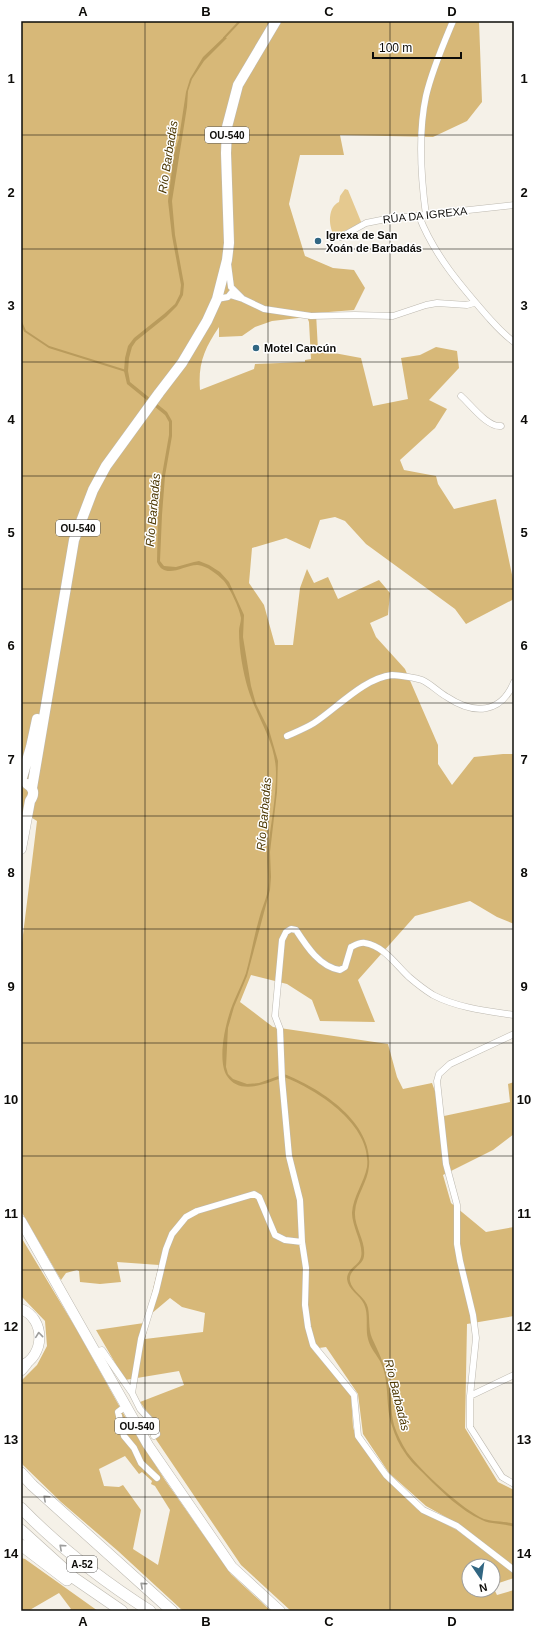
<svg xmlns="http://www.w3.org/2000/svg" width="535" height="1632" viewBox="0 0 535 1632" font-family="Helvetica,sans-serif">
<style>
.green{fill:#e5c98f}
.forest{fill:#d7b878;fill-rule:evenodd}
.water{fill:#b99b5c}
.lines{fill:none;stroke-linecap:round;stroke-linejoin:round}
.stream{stroke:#b99b5c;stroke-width:2}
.minor-casing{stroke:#bdb9b0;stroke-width:7}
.primary-casing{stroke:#bdb9b0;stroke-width:11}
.motorway-casing{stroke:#bdb9b0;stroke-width:12}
.minor{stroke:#fff;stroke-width:6}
.primary{stroke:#fff;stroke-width:10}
.motorway{stroke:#fff;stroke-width:11}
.oneway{stroke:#9e9e9d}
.grid{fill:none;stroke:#0d0c09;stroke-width:1;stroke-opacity:0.55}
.poi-dot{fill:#316682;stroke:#fff;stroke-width:1.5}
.labels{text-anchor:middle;stroke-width:3;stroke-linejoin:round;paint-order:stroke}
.shield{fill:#fff;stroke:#565553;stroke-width:1}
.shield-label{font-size:10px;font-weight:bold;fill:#0d0c09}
.street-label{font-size:11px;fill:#0d0c09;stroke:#fff}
.poi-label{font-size:11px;font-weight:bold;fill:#0d0c09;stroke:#fff;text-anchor:start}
.water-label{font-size:12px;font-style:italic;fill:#4b3600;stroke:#fff}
.neatline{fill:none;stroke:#0d0c09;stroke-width:1.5}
.grid-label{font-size:13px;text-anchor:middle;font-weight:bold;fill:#0d0c09}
</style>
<rect width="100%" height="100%" fill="#f5f1e8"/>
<path class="green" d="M345 189 348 190 362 224 334 235C328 225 328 207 339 202L340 196Z"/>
<path class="forest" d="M21 21H479L482 102 467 121 433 137 340 135 344 155H300L289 204 305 256 333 268 354 270 365 288 354 310 316 313 318 350 361 358 373 406 408 399 401 358 420 355 436 347 457 351 459 368 429 400 447 409 435 428 400 460 404 470 436 476 438 484 454 509 496 499 514 584V599L466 624 455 609 366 544 345 521 335 517 320 520 310 549 286 538 252 548 249 583 264 605 275 645H293L300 588 307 569 314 583 328 577 338 599 379 580 390 593 388 615 370 623 376 637 405 669 438 745V764L452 785 474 757 503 754H514V924L497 917 470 901 415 916 358 980 375 1022 320 1021 312 1000 287 984 251 975 240 1002 273 1027 388 1044 397 1077 403 1089 432 1083 444 1116 510 1102 508 1084 514 1082V1134L493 1150 443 1175 451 1203 486 1232 514 1227V1316L467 1324 465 1428 498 1482 514 1490 513 1566 460 1525 426 1506 389 1473 363 1434 358 1394 326 1347 312 1349 351 1395 353 1427 356 1437 375 1463 417 1509 457 1530 514 1573V1578L493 1585V1566H469V1590H493V1587L497 1595 514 1590V1611H291L241 1565 155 1438 160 1433 159 1425 148 1413 140 1402 184 1385 179 1371 125 1380 96 1330 144 1323 148 1325 145 1339 203 1332 205 1313 182 1307 170 1298 151 1314 147 1313 159 1265 117 1262 121 1282 100 1284 80 1282 79 1271 77 1270 66 1273 61 1280 21 1211V951L37 821 21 811ZM307 317 309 322 311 359 305 360V362L255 364 254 369 200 390C198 364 204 349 219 327V337L242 336 255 327 272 321Z
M21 1237 77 1330 127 1420 165 1480 231 1574 271 1611H183L118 1551 61 1502 23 1465 21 1461V1381L37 1365 47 1346 45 1321 21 1296ZM125 1456 139 1474 142 1472 152 1481 151 1484 155 1486 170 1510 158 1565 133 1549 141 1510 123 1485 119 1487 104 1486 99 1469Z
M21 1558 25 1559 98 1611H68L71 1609 59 1593 28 1611H21Z"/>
<path class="water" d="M224 37 227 38 204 61 192 79 188 91 187 107 172 201 175 235 184 284 183 295 177 306 166 317 136 341 132 347 129 358 128 371 130 382 167 412 172 421V436L165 476 162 515 160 561 164 566 176 567 194 562 199 561 209 565 220 572 229 582 244 615 243 637 251 686 256 704 269 730 278 761 277 792 270 852 271 877 270 890 247 976 234 1007 228 1028 226 1067 228 1074 233 1079 247 1084 259 1083 284 1074C320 1088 373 1122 369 1166 368 1182 356 1195 355 1212 354 1227 366 1241 364 1256 363 1266 348 1269 350 1281 352 1292 366 1297 368 1308 370 1318 368 1328 372 1338 378 1351 385 1365 388 1380 392 1394 390 1410 394 1425 397 1434 402 1444 407 1452 421 1471 463 1510 484 1519 494 1522 505 1521 514 1524V1527C505 1523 492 1525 482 1520 460 1510 442 1492 425 1475 418 1468 410 1461 405 1453 399 1445 395 1435 392 1426 385 1406 390 1383 381 1363 377 1355 370 1348 368 1339 365 1328 369 1315 364 1304 360 1295 348 1290 347 1279 347 1268 359 1266 361 1257 364 1245 352 1227 352 1213 353 1196 364 1183 367 1167 372 1125 318 1090 284 1077 267 1083 240 1096 227 1076 218 1062 224 1031 229 1015 233 1001 241 987 246 973 251 955 254 936 259 919 261 910 265 902 267 894 270 878 266 863 268 848 271 823 276 798 276 773 276 742 257 718 248 689 243 672 239 650 239 631 239 627 241 622 241 618 240 609 229 586 223 580 217 574 207 566 198 565 185 564 165 581 157 562L158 514 162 475 169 435V422L165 415 127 384 124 371 125 358 128 346 134 338 164 314 175 304 180 294 181 285 172 236 168 201 174 154 179 138 186 92 190 79 203 57Z"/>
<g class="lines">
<path class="stream" d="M224 38 240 21
M21 322 25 331 49 347 126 371"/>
<g class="minor-casing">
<path id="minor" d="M426 215C421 178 418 133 426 96 432 70 443 45 453 21
M419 216C434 255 461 286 488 317 497 327 502 333 514 342
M341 237 366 223 386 219 514 205
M228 264 231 287 242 298
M230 295 243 299 264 309 311 316 355 315 393 316 426 305 437 303 467 305 474 303
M217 299 228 297 232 292
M461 396C471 405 488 428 501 426
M287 736C296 732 306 728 314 723 337 708 364 678 392 675 397 675 417 678 422 680 431 684 438 692 447 697 474 715 501 714 514 682
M514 1015C487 1011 458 1008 433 995 425 990 416 983 409 977 396 965 384 946 365 943 360 942 355 945 351 947L345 967 340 970C320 967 307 947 296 930L291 929 286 932 282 940 275 1016 280 1029 282 1079 289 1156 300 1200 302 1242 306 1268 305 1305 308 1327 313 1345 354 1395 358 1436 386 1475 423 1510 457 1526 514 1570
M514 1034 450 1064 439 1074 437 1081 446 1164 457 1205V1244L460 1261 473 1315 476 1338 470 1396V1427L502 1477 514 1484
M95 1352 102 1350 132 1393
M470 1396 514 1375
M126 1406 118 1412 124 1436 134 1448 141 1463 157 1478
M154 1436 157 1434 154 1424 140 1409 132 1393 141 1339 156 1291 166 1249 172 1234 186 1217 197 1211 254 1194 259 1197 275 1235 285 1240 302 1242"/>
</g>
<g class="primary-casing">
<path id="primary" d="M21 781 31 747 37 719
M32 788 74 540 93 490 106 466 159 393 182 363 207 321 217 299 227 260 229 243 226 153 227 127 238 85 276 21
M21 849 30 801C35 794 34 788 27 784
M21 1221 148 1445 232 1567 280 1611
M21 1309C46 1319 45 1356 21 1366"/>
</g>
<g class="motorway-casing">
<path id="motorway" d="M21 1370 26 1364
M21 1473 32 1485 172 1611
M21 1508C60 1548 103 1581 150 1611
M21 1530 74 1578 122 1611
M21 1545 67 1580"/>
</g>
<use href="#minor" class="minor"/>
<use href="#primary" class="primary"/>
<use href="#motorway" class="motorway"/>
</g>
<defs><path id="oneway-chevron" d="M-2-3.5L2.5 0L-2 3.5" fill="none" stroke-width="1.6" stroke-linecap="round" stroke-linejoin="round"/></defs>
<g class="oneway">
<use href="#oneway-chevron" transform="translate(39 1335) rotate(-96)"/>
<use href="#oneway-chevron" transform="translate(46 1498) rotate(-138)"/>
<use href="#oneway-chevron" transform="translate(62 1547) rotate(-138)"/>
<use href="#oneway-chevron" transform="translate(143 1585) rotate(-138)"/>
</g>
<path class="grid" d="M145 21V1611M268 21V1611M390 21V1611M21 135H514M21 249H514M21 362H514M21 476H514M21 589H514M21 703H514M21 816H514M21 929H514M21 1043H514M21 1156H514M21 1270H514M21 1383H514M21 1497H514"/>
<g class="poi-dot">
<circle cx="318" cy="241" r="4"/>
<circle cx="256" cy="348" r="4"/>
</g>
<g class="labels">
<g class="shield">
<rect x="205" y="127" width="44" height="16" rx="3"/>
<rect x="56" y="520" width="44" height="16" rx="3"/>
<rect x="115" y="1418" width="44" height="16" rx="3"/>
<rect x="67" y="1556" width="30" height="16" rx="3"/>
</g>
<g class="shield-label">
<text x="227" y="139">OU-540</text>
<text x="78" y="532">OU-540</text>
<text x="137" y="1430">OU-540</text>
<text x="82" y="1568">A-52</text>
</g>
<g class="street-label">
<text transform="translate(425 215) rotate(-6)" y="4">RÚA DA IGREXA</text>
</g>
<g class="poi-label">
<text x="326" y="239">Igrexa de San<tspan x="326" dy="13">Xoán de Barbadás</tspan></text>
<text x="264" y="352">Motel Cancún</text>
</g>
<g class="water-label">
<text transform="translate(168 157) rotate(-81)" y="4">Río Barbadás</text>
<text transform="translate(153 510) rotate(-85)" y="4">Río Barbadás</text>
<text transform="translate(264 814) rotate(-85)" y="4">Río Barbadás</text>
<text transform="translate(397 1395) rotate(76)" y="4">Río Barbadás</text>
</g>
</g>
<rect width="535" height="1632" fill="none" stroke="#ffffff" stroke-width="44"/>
<g transform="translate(481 1578) rotate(167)"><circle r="19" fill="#ffffff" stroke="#9e9e9d"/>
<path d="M0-3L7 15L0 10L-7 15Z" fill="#316682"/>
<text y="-6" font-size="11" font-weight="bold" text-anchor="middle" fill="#0d0c09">N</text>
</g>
<path d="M373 52v6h88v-6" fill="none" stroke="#0d0c09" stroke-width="2"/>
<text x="379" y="52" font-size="12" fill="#0d0c09" stroke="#ffffff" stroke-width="3" paint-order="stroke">100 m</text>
<rect x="22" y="22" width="491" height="1588" class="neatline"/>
<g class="grid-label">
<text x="83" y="16">A</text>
<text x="206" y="16">B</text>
<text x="329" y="16">C</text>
<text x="452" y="16">D</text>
<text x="11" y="83">1</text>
<text x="524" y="83">1</text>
<text x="11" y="197">2</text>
<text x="524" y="197">2</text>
<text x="11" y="310">3</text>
<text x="524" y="310">3</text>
<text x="11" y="424">4</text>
<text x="524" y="424">4</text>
<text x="11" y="537">5</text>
<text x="524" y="537">5</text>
<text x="11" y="650">6</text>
<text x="524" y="650">6</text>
<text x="11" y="764">7</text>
<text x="524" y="764">7</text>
<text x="11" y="877">8</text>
<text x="524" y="877">8</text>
<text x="11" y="991">9</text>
<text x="524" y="991">9</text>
<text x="11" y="1104">10</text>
<text x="524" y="1104">10</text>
<text x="11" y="1218">11</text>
<text x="524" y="1218">11</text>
<text x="11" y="1331">12</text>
<text x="524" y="1331">12</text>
<text x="11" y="1444">13</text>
<text x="524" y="1444">13</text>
<text x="11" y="1558">14</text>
<text x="524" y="1558">14</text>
<text x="83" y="1626">A</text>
<text x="206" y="1626">B</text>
<text x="329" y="1626">C</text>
<text x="452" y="1626">D</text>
</g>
</svg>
